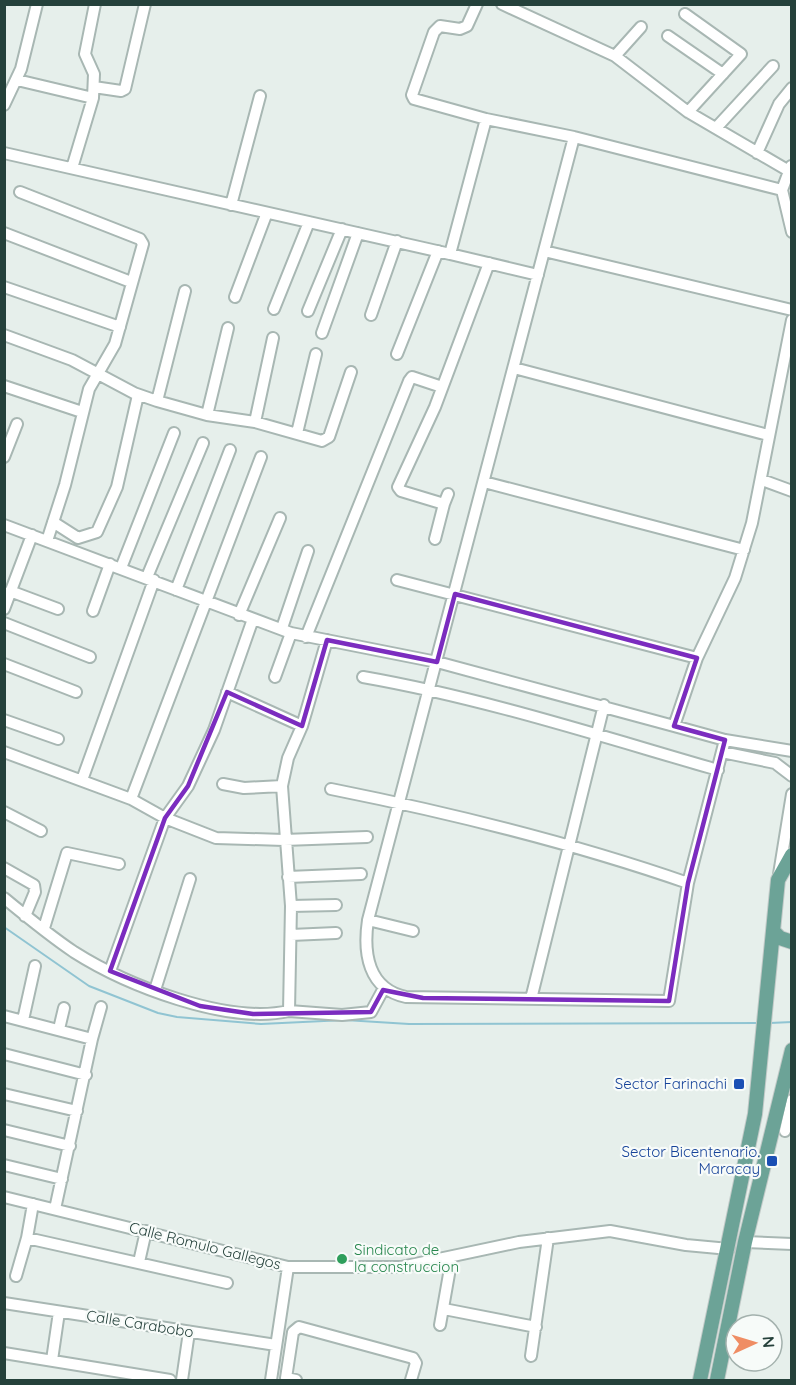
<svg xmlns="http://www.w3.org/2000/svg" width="796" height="1385" viewBox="0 0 796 1385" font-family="Quicksand,sans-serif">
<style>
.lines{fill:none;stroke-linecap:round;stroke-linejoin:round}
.stream{stroke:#90c4d2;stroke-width:2}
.minor-casing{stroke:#a8b7b3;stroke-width:14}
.major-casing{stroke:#c2cac8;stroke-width:16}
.minor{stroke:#fff;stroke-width:10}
.major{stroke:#6ca397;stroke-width:14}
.marked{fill:none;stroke:#7b2cbf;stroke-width:4.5;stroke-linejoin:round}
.transit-dot{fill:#1a4fb4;stroke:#f7fbf9;stroke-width:2}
.leisure-dot{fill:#2e9e5b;stroke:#f7fbf9;stroke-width:2}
.labels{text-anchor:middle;stroke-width:4.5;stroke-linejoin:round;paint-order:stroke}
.transit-label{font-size:15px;fill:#164399;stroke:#f7fbf9;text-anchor:end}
.street-label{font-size:15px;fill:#25413b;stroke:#f7fbf9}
.leisure-label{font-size:15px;fill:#27864d;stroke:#f7fbf9;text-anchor:start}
</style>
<rect width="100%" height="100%" fill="#e6efeb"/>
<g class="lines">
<path class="stream" d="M4 927 89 986 158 1013 177 1017 261 1024 345 1020 409 1024 759 1023
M770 1023 792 1022"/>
<g class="minor-casing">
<path id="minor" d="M477 4 467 26 460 29 440 26 434 32 412 95 414 99 486 119 574 137 782 190
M502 4 615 56 688 112 789 171
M685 14 741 54 688 112
M668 36 723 74
M615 56 641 27
M17 80 93 98
M94 87 121 91 125 89 145 4
M4 105 21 69 37 4
M716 128 773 66
M574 137 368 920C363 953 368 989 406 997L669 1001 688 883 725 740
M4 153 450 254 486 119
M757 153 779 104 792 88
M791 166 782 190 792 232
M72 168 93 98 94 74 85 54 95 4
M20 192 140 239 143 244 115 344 89 389 65 485 47 541
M231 205 260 96
M4 233 131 282
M544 251 792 310
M450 254 538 275
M4 287 120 327
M235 297 266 215
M274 309 309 222
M308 311 342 229
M371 315 397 241
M792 320 752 523 735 578 697 658 674 726 725 740 792 751
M322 333 358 233
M4 335 72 360 134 393 157 401 207 415 255 422 322 441 329 437 351 372
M397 354 438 251
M514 368 768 435
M4 386 82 412
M157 401 185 291
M207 415 228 328
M255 422 273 338
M297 433 316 354
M4 457 17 424
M762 480 792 491
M484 482 744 550
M448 494 444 504 401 491 398 487 435 407 489 263
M53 522 78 538 97 532 117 487 138 395
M4 525 291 633 437 662 674 726
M435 539 444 504
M121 568 174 433
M147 577 203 443
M397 580 697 658
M176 590 230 450
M10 591 58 609
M4 609 32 535
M93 611 110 564
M239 615 280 518
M4 623 90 657
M282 628 308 551
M306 637 409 381 412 377 442 387
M4 664 76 692
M275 677 291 633
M363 677C483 698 600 736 718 770
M227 692 302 726
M4 720 58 739
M4 752 131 799 165 818 216 838 284 840 367 837
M722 752 775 763 792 776
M82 780 154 580
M223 784 244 788 282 786
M331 789C451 813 573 843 688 883
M131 799 261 457
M4 812 41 831
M4 868 34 885 35 892 25 916
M779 874 792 794
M288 877 361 874
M4 898C27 917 50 936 74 952 126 985 227 1025 289 1011L291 906 282 786 288 758 302 726 327 640
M291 906 336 905
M368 920 413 931
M44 928 67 853 119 864
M291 935 336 933
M110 971 165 818 188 786 214 730 253 619
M155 990 190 879
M531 999 604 705
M289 1011 342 1015 371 1012 384 988
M4 1016 92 1039 55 1209
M23 1020 35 966
M59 1029 64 1008
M92 1039 101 1007
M4 1054 86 1075
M4 1094 77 1111
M4 1130 70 1146
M785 1131 792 1100
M4 1165 62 1179
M4 1197 288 1267H401L519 1242 610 1231 686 1245 729 1249
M27 1238 33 1204
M745 1242 792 1244
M139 1262 146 1231
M16 1276 27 1238 227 1283
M4 1303 276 1345
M444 1309 536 1327
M440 1325 452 1257
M4 1353 170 1380
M531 1356 548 1238
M52 1360 59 1312
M182 1380 189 1332
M271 1380 288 1267
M296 1380 286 1378 293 1332 299 1327 413 1358 416 1363 411 1380"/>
</g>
<g class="major-casing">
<path id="major" d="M773 931 780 938 792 942
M700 1380 755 1114 778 880 792 855
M717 1380 745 1242 792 1050"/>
</g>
<use href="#minor" class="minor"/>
<use href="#major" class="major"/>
</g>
<path class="marked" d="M455 594 697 658 674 726 725 740 688 883 669 1001 423 998 383 990 371 1012 253 1014 200 1006 110 971 165 818 188 786 227 692 302 726 327 640 437 662Z"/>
<g class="transit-dot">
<rect x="733" y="1078" width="12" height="12" rx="3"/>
<rect x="766" y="1155" width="12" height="12" rx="3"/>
</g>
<circle class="leisure-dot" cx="342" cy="1259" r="6"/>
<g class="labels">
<g class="transit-label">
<text x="727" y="1089">Sector Farinachi</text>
<text x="760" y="1157">Sector Bicentenario.<tspan x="760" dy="17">Maracay</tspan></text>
</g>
<g class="street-label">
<text transform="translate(205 1246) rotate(14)" y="5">Calle Romulo Gallegos</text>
<text transform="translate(140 1324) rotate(9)" y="5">Calle Carabobo</text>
</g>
<g class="leisure-label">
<text x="354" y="1255">Sindicato de<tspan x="354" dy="17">la construccion</tspan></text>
</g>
</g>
<rect width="796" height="1385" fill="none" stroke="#25413b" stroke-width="12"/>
<g transform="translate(754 1343) rotate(86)"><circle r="28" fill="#f7fbf9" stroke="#a3b1ad" stroke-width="1.5"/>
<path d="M0-4.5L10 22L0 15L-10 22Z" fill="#ef8d64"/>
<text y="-9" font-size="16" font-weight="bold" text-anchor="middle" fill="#25413b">N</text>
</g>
</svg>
